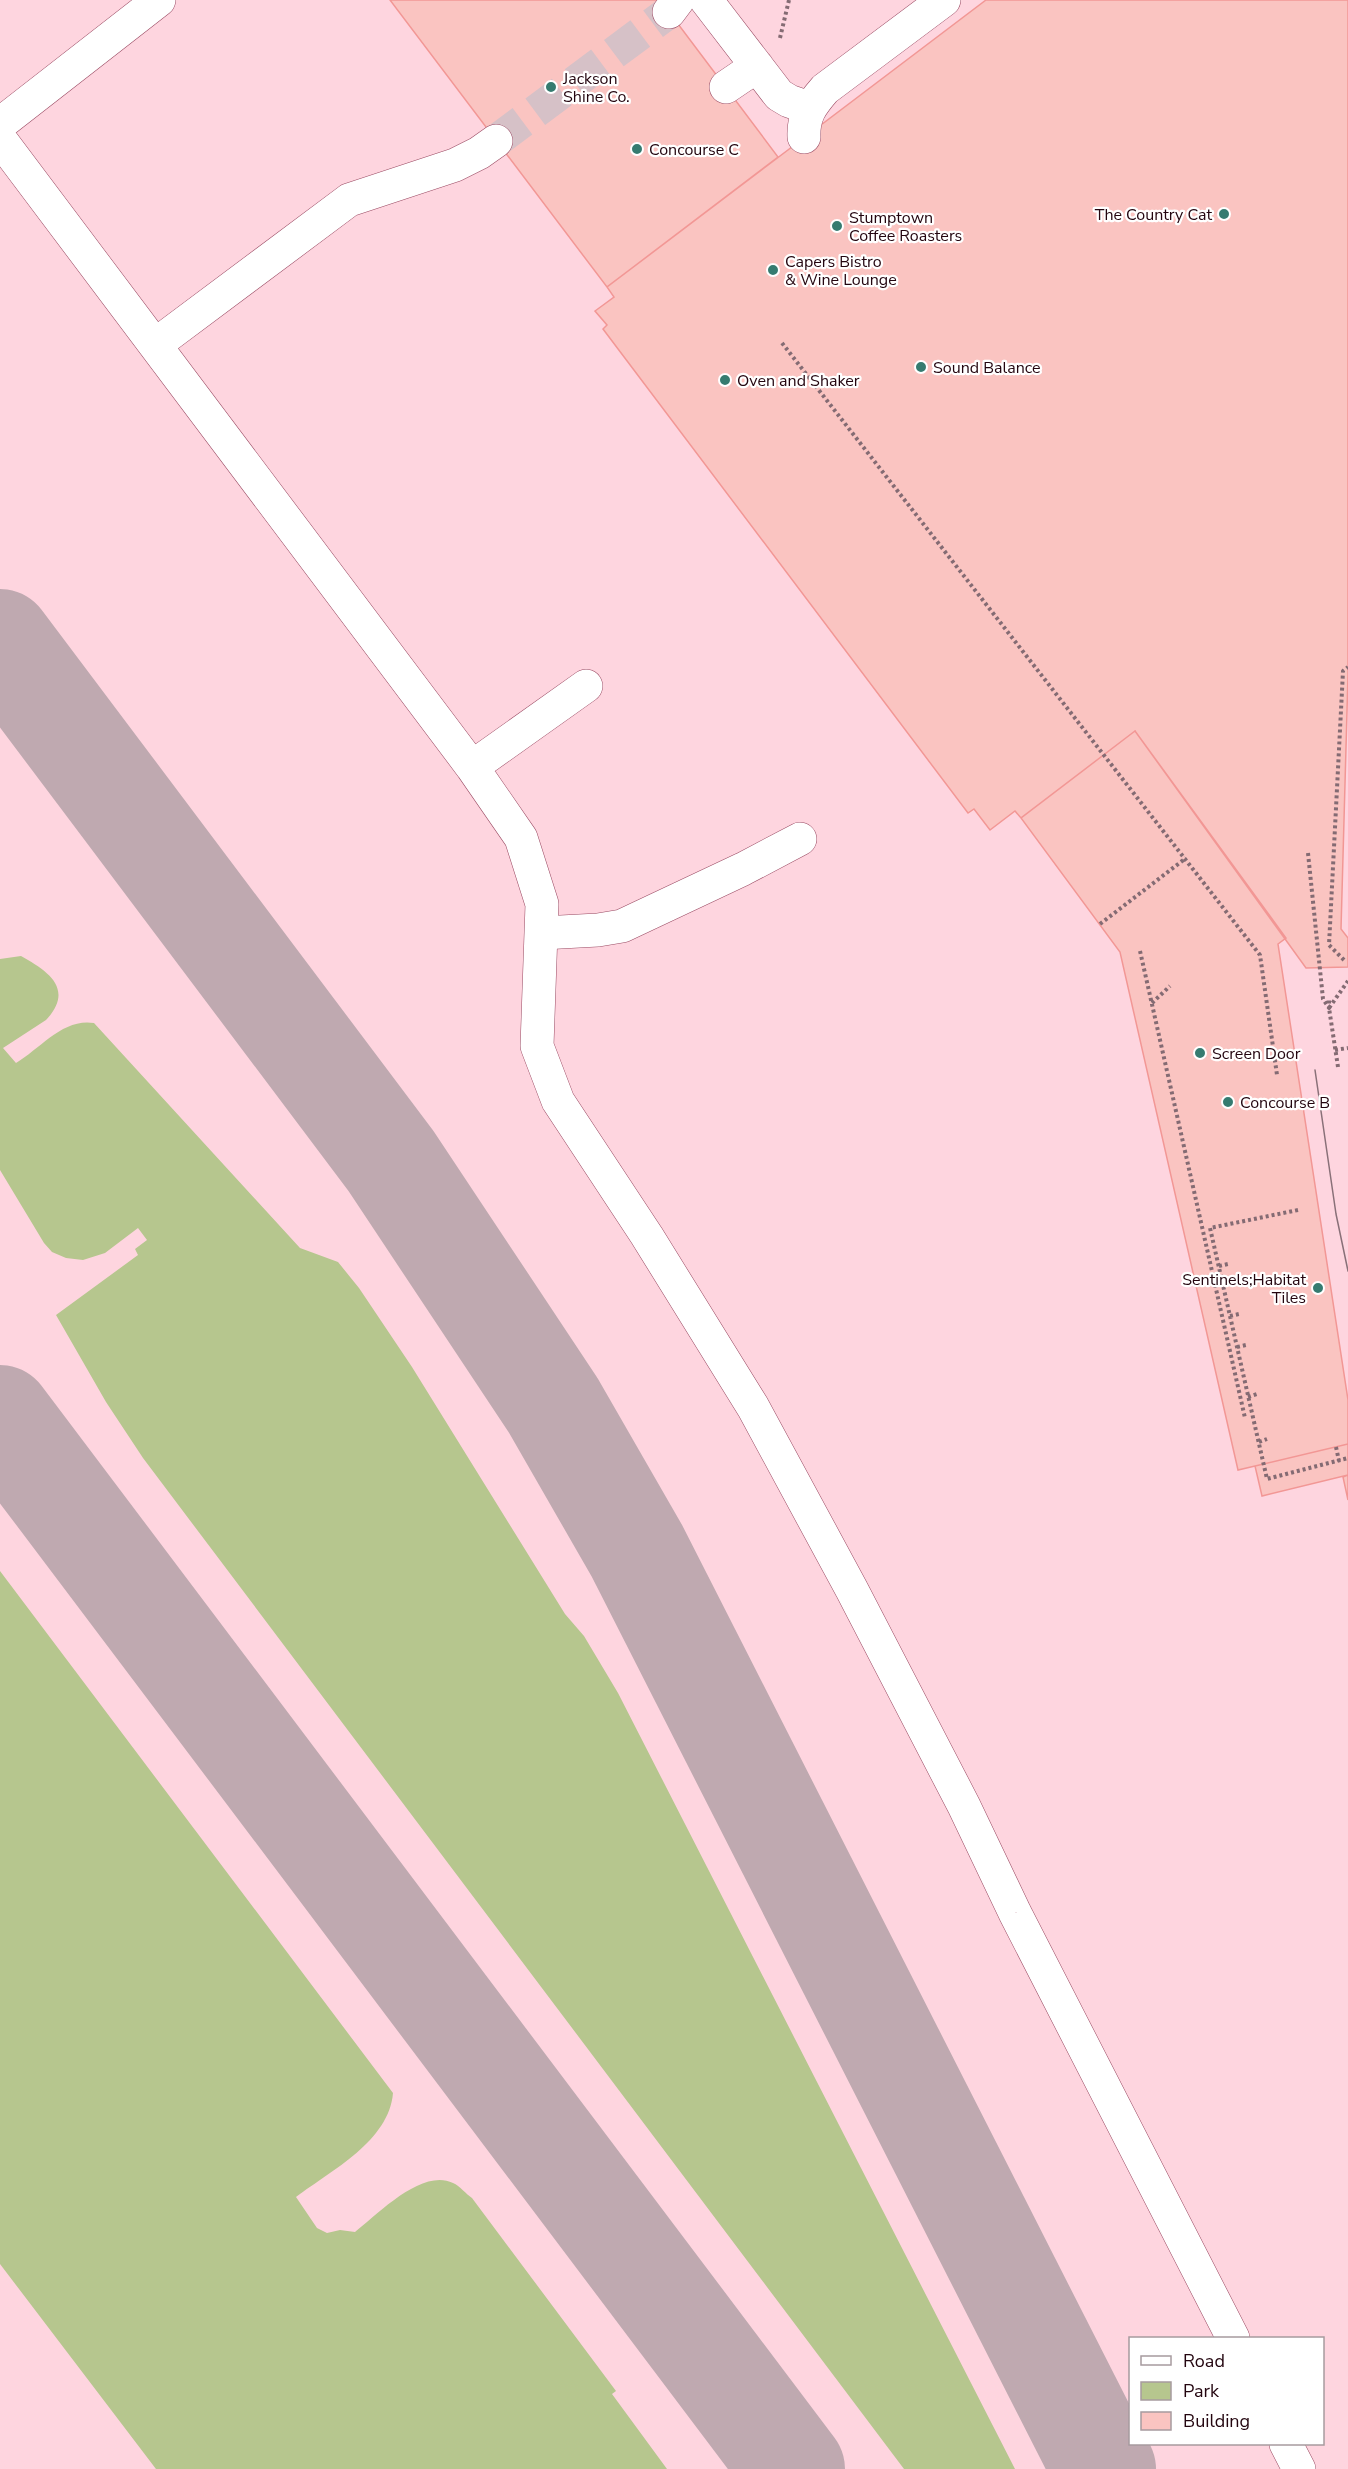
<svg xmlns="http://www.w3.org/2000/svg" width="1348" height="2469" viewBox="0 0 1348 2469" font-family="'Nunito Sans',sans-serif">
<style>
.built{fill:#fed5df;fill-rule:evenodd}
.green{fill:#b6c68e}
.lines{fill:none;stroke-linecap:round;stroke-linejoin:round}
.taxiway{stroke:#bfa9b0;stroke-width:104}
.building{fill:#fac4c1;stroke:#f29795;stroke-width:1.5}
.minor-tunnel{stroke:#d6c1c7;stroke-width:33;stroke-dasharray:33 16;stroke-linecap:butt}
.minor-casing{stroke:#9a4a63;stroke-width:34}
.path{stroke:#846b73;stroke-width:4;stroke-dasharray:3 3;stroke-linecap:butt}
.minor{stroke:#fff;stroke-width:33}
.tram{stroke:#897078;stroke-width:1.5}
.poi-dot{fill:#367b70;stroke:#fff;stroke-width:2}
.labels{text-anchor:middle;stroke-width:4.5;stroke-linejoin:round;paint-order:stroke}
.poi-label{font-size:16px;fill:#23050f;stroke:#fff;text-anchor:start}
</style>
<rect width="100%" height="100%" fill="#f5e2e7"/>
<path class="built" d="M0 0H1348V2469H0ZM1130 2338H1322V2444H1130Z"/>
<path class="green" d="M21 956C48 971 75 989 46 1020L3 1048 16 1063C41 1048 63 1018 94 1023L300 1248 338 1262 359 1288 412 1367 565 1614 584 1636 618 1693 1015 2469H904L143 1458 106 1402 56 1315 138 1255 135 1249 147 1240 138 1228 105 1253 83 1260 66 1258 52 1252 44 1243 0 1170V959Z
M0 1571 393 2093C389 2141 332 2170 296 2197L317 2228 327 2233 340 2230 355 2232C378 2214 422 2168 453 2183 460 2186 466 2194 472 2198L616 2391 612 2394 667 2469H156L0 2264Z"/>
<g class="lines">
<path class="taxiway" d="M0 641 391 1161 553 1405 637 1551 1104 2469
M0 1417 793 2469"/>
</g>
<path class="building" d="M390 0H660L778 157 607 287Z
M986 0H1348V675L1341 929 1348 938V967L1306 968 1135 731 1021 818 1015 811 990 830 974 809 968 813 603 329 607 325 595 311 614 297 607 287Z
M1135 731 1286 938 1278 944 1348 1400V1444L1238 1470 1120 952 1021 818Z
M1348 1444V1475L1262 1496 1255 1466Z
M1348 1475V1500L1343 1477Z"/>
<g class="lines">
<path class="minor-tunnel" d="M496 141 669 12"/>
<g class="minor-casing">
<path id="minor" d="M706 0 779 95 789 101 809 108
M669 12 678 0
M726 87 757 66
M0 124 159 0
M804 137C803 116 811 105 825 89L944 0
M0 139 472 767 521 838 542 904 537 1046 558 1101 647 1236 753 1407 852 1590 964 1806 1015 1913 1233 2338
M155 345 349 200 455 165 479 153 496 141
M472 767 586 686
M542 933 598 930 622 926 743 869 800 839
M1286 2444 1299 2469"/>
</g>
<path class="path" d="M780 38 789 0
M782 343 1260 955 1277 1075
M1308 853 1323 999 1329 1008V998
M1100 924 1186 858
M1140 951 1245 1418
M1344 960 1329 945 1343 671 1348 667
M1152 1003 1170 986
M1335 1050 1348 1048
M1338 1067 1329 1008 1348 981
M1298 1210 1210 1228 1267 1479 1348 1458
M1219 1266 1228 1264
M1230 1316 1239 1314
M1237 1347 1246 1345
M1248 1397 1257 1394
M1259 1442 1267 1439
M1336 1447 1339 1461"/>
<use href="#minor" class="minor"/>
<path class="tram" d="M1315 1070 1336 1214 1348 1271"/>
</g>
<g class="poi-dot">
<circle cx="551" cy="87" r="6"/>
<circle cx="637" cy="149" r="6"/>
<circle cx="1224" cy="214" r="6"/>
<circle cx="837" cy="226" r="6"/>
<circle cx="773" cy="270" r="6"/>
<circle cx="921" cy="367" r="6"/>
<circle cx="725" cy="380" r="6"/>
<circle cx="1200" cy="1053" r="6"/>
<circle cx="1228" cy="1102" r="6"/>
<circle cx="1318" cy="1288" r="6"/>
</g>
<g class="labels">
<g class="poi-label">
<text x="563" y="84">Jackson<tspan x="563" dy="18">Shine Co.</tspan></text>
<text x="649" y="155">Concourse C</text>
<text x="1212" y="220" text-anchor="end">The Country Cat</text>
<text x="849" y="223">Stumptown<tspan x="849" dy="18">Coffee Roasters</tspan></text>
<text x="785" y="267">Capers Bistro<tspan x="785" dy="18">&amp; Wine Lounge</tspan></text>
<text x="933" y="373">Sound Balance</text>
<text x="737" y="386">Oven and Shaker</text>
<text x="1212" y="1059">Screen Door</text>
<text x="1240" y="1108">Concourse B</text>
<text x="1306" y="1285" text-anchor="end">Sentinels;Habitat<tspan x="1306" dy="18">Tiles</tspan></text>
</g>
</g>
<rect x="1129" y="2337" width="195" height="108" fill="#ffffff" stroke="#a79b9f" stroke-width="1.5"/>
<rect x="1141" y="2356" width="30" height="9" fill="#ffffff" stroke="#a79b9f" stroke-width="1.5"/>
<text x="1183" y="2367" font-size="18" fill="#23050f">Road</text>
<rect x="1141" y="2382" width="30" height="18" fill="#b6c68e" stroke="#a79b9f" stroke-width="1.5"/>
<text x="1183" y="2397" font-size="18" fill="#23050f">Park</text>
<rect x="1141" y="2412" width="30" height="18" fill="#fac4c1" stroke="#a79b9f" stroke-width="1.5"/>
<text x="1183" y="2427" font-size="18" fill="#23050f">Building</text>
</svg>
